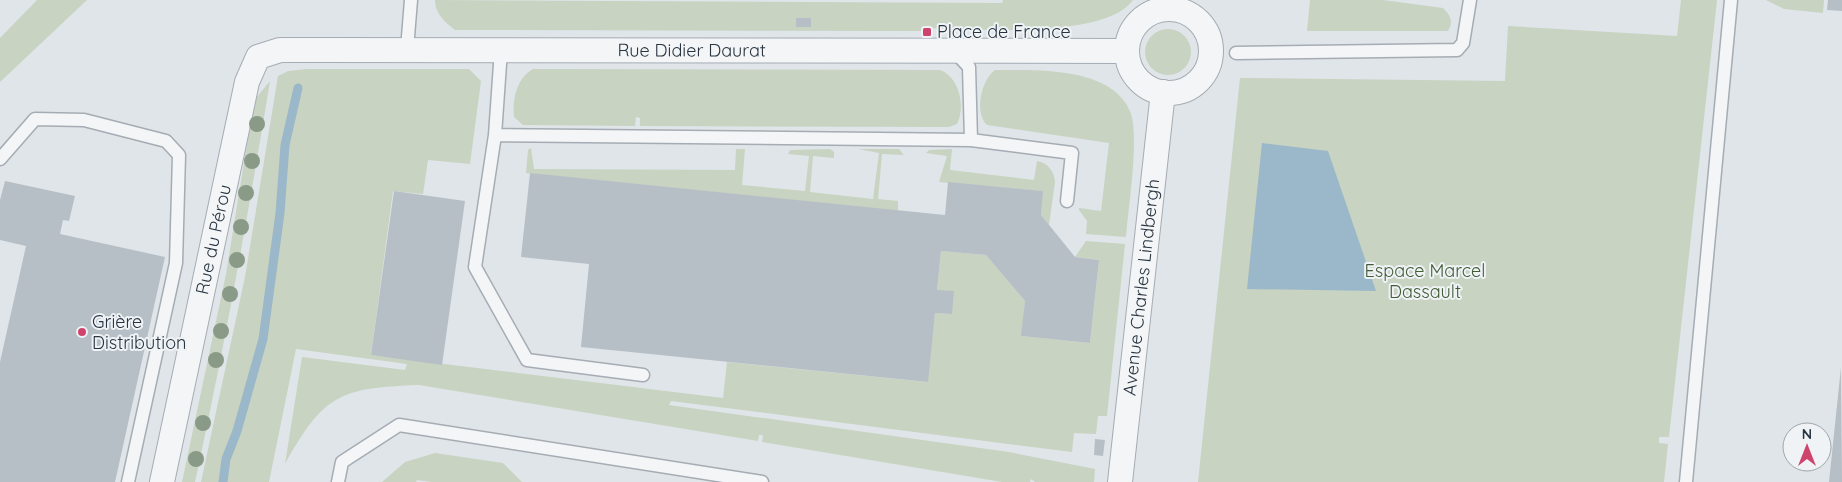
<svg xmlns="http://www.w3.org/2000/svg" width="1842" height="482" viewBox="0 0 1842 482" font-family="Quicksand,sans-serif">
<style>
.green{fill:#c8d3c1}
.water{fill:#9ab8c9}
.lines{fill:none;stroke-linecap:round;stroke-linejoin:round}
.stream{stroke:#9ab8c9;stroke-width:9}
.building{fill:#b7bfc6}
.service-casing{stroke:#a5acb3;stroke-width:15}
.minor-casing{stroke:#a5acb3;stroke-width:26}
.service{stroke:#f3f5f7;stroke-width:12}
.minor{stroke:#f3f5f7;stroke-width:24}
.tree{fill:#899a87}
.poi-dot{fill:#cf446d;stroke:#eff3f6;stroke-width:2}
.labels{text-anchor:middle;stroke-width:4;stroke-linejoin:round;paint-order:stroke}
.poi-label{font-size:18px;fill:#283440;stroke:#eff3f6;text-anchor:start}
.street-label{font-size:18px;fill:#283440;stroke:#eff3f6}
.park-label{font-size:18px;fill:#425c36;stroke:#eff3f6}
</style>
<rect width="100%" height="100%" fill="#e0e5e9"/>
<path class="green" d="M37 0H87L0 82V38Z
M435 0 1002 3 1003 0H1133C1105 40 968 29 924 28L923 31 455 30C445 22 435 14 435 0Z
M1310 0H1383L1443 8C1450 15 1454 21 1448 31H1307Z
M1681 0H1717L1669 437H1659V443L1668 444 1664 482H1198L1240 78 1505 81 1508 26 1677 36Z
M1766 0H1824L1823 13 1784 9Z
M1145 52a23 23 0 1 1 46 0a23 23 0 1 1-46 0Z
M307 69H469L481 81 470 164 428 160 423 194 393 191 371 355 723 398 727 362 927 382 935 313 952 314 937 290 941 251 986 255 1025 301 1022 336 1090 343 1099 260 1075 257 1086 241 1125 244 1107 416H1098L1096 434 1074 433 1072 452 671 401 669 405 1009 452 1095 469 1094 482H1035L1031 479 1030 482H1002L762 442 763 435H759L758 441 419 385C340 388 324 394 285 464L302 357 405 370 407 364 296 349 269 482H201L245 277 278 76 288 71Z
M533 69 940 70C959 77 966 106 957 124L949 127 640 126V118L636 117 635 126 523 125 514 117C512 99 517 78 533 69Z
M995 70C1035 70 1111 66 1130 111 1140 135 1128 209 1126 237L1086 234 1087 221 1079 210V208L1101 211 1109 143 987 125C974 113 981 80 995 70Z
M270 81C248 216 224 349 195 482H182L226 274 253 107 256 98Z
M531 148 534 169 735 170 736 149H745L742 185 805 191 809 156 788 154 790 150 830 149 834 152V158L813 156 810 192 873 199 879 153 858 149H899L904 155 882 154 878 199 898 201V211L526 173 528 150Z
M952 149 950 170 1034 180 1037 161C1048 163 1054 171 1055 182L1049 225 1041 215 1042 191 939 182 947 156 926 153 929 150Z
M435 453 503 463 522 482H431L417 480 416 482H382L405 462Z"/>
<path class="water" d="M1262 143 1328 151 1376 291 1247 289Z"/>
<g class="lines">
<path class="stream" d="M223 482 226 459 237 431 263 339 280 213 285 145 298 88"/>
</g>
<path class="building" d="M1828 0H1842V11L1827 10Z
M796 18H811V27H796Z
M530 173 945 215 948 182 1043 191 1041 215 1075 257 1099 260 1090 343 1021 336 1025 301 986 255 941 251 937 290 954 291 952 314 935 313 928 382 581 347 589 264 521 257Z
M5 181 75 196 69 221 63 220 60 234 165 257 115 482H0V362L26 246 0 240V200Z
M394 191 465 201 442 365 371 355Z
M1841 367 1842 482H1829Z
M1095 439 1105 440 1103 456 1094 455Z"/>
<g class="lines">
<g class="service-casing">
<path id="service" d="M407 49 411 0
M501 50 495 135 475 267 527 360 643 375
M954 51 969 67 971 140
M1236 53 1457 50 1463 43 1470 0
M495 135 971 140 1072 153 1067 201
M0 159 35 119 84 120 166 141 179 155 176 263 128 482
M338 482 342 462 399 425 762 482
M1686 482 1731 0"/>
</g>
<g class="minor-casing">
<g id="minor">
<circle cx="1169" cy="51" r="42"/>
<path id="s1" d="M162 482 247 82 258 57 280 50H318L1127 51"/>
<path id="s2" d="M1120 482 1163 92"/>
</g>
</g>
<use href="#service" class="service"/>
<use href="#minor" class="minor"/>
</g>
<g class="tree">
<circle cx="257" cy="124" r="8"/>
<circle cx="252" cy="161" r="8"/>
<circle cx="246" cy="193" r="8"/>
<circle cx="241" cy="227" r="8"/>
<circle cx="237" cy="260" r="8"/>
<circle cx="230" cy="294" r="8"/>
<circle cx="221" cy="331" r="8"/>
<circle cx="216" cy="360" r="8"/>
<circle cx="203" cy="423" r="8"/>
<circle cx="196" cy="459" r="8"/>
</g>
<g class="poi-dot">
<rect x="922" y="27" width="10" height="10" rx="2.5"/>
<circle cx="82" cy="332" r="5"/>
</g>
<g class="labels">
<g class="poi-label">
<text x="937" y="38">Place de France</text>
<text x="92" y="328">Grière<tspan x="92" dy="21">Distribution</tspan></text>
</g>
<g class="street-label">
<text dy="6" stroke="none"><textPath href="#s1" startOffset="871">Rue Didier Daurat</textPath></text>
<text dy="6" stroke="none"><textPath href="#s1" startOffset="248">Rue du Pérou</textPath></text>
<text dy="6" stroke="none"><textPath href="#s2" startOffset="196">Avenue Charles Lindbergh</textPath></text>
</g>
<g class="park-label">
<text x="1425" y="277">Espace Marcel<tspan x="1425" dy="21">Dassault</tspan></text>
</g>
</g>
<g transform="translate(1807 447)"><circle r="24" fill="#eff3f6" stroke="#9fa7ad"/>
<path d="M0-4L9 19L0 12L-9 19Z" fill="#cf446d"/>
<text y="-8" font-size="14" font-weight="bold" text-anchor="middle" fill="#283440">N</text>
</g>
</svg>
